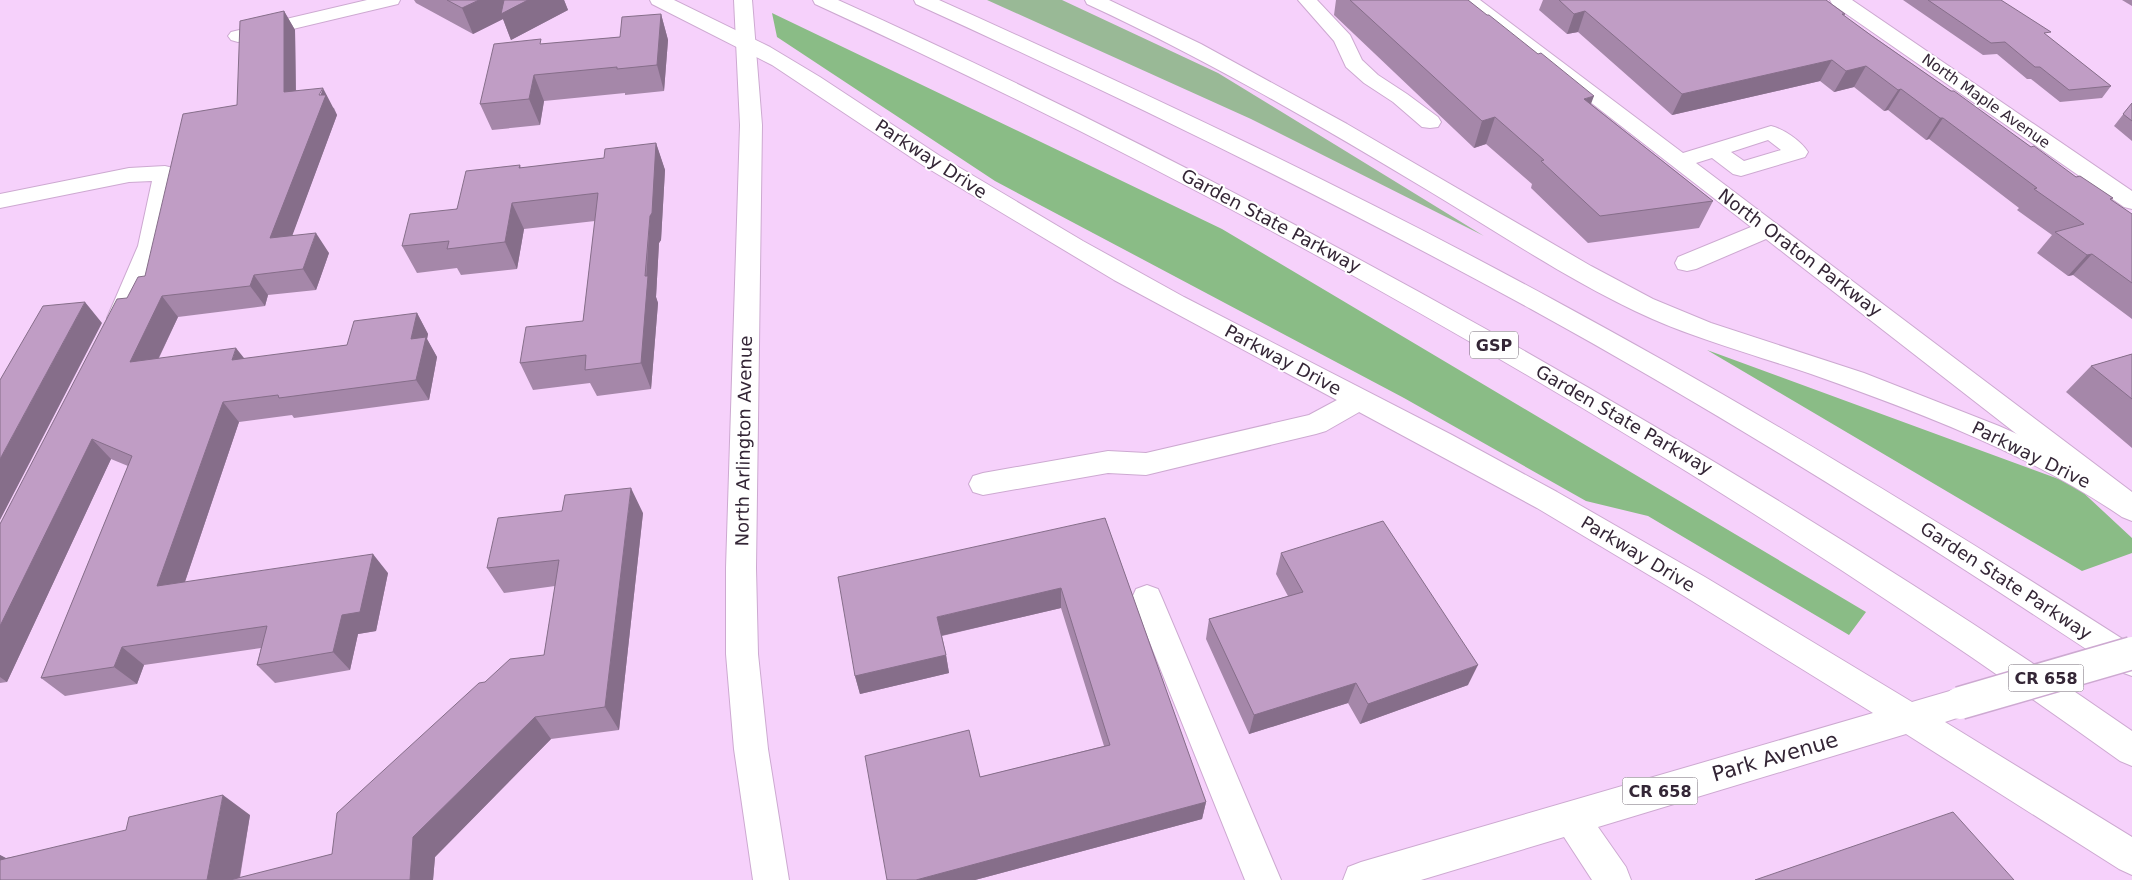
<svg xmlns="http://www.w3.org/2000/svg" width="2132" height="880" viewBox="0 0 2132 880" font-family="'DejaVu Sans',sans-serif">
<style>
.green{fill:#99b996}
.forest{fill:#8abc86}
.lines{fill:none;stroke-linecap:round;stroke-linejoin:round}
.minor-casing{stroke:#cda9d1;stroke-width:2}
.major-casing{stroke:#cda9d1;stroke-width:2}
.highway-casing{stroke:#cda9d1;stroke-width:2}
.minor{fill:#fff;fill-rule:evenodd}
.major{fill:#fff;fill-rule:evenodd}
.highway{fill:#fff;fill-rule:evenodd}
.major-bridge-casing{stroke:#cda9d1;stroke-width:35;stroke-linecap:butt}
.major-bridge{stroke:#fff;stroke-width:32}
.wall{fill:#a587a9}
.shaded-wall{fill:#866e8a}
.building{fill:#c09dc5;stroke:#866e8a}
.labels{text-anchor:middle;stroke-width:4;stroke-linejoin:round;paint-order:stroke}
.far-street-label{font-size:15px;fill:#342636;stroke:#fff}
.shield{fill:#fff;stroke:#716772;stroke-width:1}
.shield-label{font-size:16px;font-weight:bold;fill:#342636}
.street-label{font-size:18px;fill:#342636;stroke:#fff}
.near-street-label{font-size:21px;fill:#342636;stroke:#fff}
</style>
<rect width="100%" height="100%" fill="#f6d1fb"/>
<path class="green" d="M987 0H1062L1218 73 1484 236 1251 119Z"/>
<path class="forest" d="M772 13 1222 229 1866 612 1849 635 1648 516 1586 501 1404 398 995 181 777 37Z
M1707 350 2075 485 2132 538V553L2082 571Z"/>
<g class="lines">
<g class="minor-casing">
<path id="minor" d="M367 0H400L398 4 238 42 231 40 228 36 231 32Z
M734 0H752L762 125 756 568 758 654 768 749 789 880H753L734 749 726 654V568L740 125Z
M1298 0H1317L1350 35 1362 60 1378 75 1407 94 1438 117 1441 122 1438 127 1430 128 1422 127 1393 102 1364 83 1346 67 1334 41Z
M1459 0H1480L1683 153 1771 126C1784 129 1801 141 1808 152L1805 157 1741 176 1733 174 1712 158 1696 163 2132 492V520L2122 516 1766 239 1696 269 1687 271 1678 269 1675 263 1678 257 1751 227ZM1768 140 1781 150 1744 161 1731 152Z
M1830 0H1852L2132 191V209L2124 207 1832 4Z
M165 166 173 168 176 173 162 246 133 318 129 324 120 327 111 324 107 318 138 246 152 181 129 182 0 208V194L129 168Z
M1359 390 1368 393 1372 400 1368 407 1326 431 1316 434 1146 475 1108 473 983 495 973 492 969 484 973 476 983 473 1108 451 1146 453 1309 415 1350 393Z
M1147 585 1158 589 1162 598 1281 880H1245L1132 598 1136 589Z"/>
</g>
<g class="major-casing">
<path id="major" d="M650 0H674L770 47 820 77 940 156 1083 241 1184 297 1452 435 1557 492 1705 577 1912 702 1960 688 1972 693 1976 703 1972 713 1945 722 2132 837V875L2119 869 1906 734 1598 827 1626 867 1631 880H1592L1564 837 1421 880H1343L1348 867 1361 862 1873 713 1684 596 1537 508 1114 280 924 166 772 65 652 4Z
M1085 0H1109L1201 44 1347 124 1591 266 1653 299 1711 323 1864 373 1999 426 2073 459 2132 494V521L2122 517C2031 454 1915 411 1811 374 1752 354 1691 338 1635 311 1562 276 1494 230 1424 188 1314 122 1204 58 1087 4Z"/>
</g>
<g class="highway-casing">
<path id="highway" d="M813 0H838C1058 99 1273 210 1484 328 1706 453 1923 586 2132 731V766L2120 761C1711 468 1273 213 815 4Z
M914 0H939C1146 93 1352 190 1552 299 1750 406 1942 523 2132 645V676L2121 672C1928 544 1733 420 1531 309 1330 199 1125 99 916 4Z"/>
</g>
<use href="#minor" class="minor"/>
<use href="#major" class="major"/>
<use href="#highway" class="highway"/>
<g class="major-bridge-casing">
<path id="major-bridge" d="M1960 703 2132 653"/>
</g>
<use href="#major-bridge" class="major-bridge"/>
</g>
<path class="wall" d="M414 0H564L568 10 511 40 503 19 473 34 416 3Z
M1336 0H1468L1591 104 1713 201 1699 228 1588 243 1531 188 1532 184 1486 144 1474 148 1334 15Z
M1543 0H1826L1845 14 1844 16 2031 147 2076 177 2113 198 2111 200 2132 214V319L2073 275 2068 276 2037 253 2052 235 2017 210 2019 208 1929 139 1926 140 1888 110 1884 111 1854 87 1834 92 1820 81 1672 115 1578 32 1567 34 1539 10Z
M1903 0H2001L2111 86 2102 98 2060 102 2031 79H2027L1997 54 1983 55Z
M2122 0H2132V6Z
M284 11 295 30 296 90 334 108 337 115 292 235 329 253 316 290 268 295 265 306 178 317 159 358 245 359 347 345 417 313 428 334 427 339 437 357 429 400 294 418 292 415 239 422 185 582 388 573 376 631 358 634 350 670 275 683 257 665 261 648 144 665 137 684 65 696 41 678 128 466 111 459 7 682 0 683V524L127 298 145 276 237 105Z
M661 14 668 40 664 91 625 95V93L544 101 540 125 492 130 480 104 543 44 620 37Z
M2132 103V141L2114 126Z
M656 143 665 170 661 240 659 243 656 297 658 303 651 389 597 396 590 383 533 390 520 363 583 321 595 221 524 229 517 269 461 275 457 268 417 273 402 246 520 165 521 168 604 158Z
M2132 354V448L2066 392 2091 366Z
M643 513 619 730 551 739 435 857 433 880H0V855L6 858 250 815 240 878 332 854 485 682 544 655 555 586 504 593 487 568Z
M1105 518 1206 802 1202 819 975 880H887L980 777 1104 746 1061 608 942 636 946 655 949 673 860 694 855 676Z
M1281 553 1468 685 1360 724 1348 703 1249 734 1206 639 1209 619 1288 596 1276 574Z"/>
<path class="shaded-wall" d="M479 0H564L568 10 511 40 503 19 473 34 462 8Z
M284 11 295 30 296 112 284 92Z
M1585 11 1578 32 1567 34 1574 14Z
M661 14 668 40 664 91 657 65Z
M1832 60 1820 81 1672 115 1682 94Z
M1866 66 1854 87 1834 92 1846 71Z
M534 75 544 101 540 125 529 99Z
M323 88 337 115 284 258 270 238Z
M1901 89 1888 110 1884 111 1898 90Z
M1594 96 1584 122V99Z
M1495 117 1486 144 1474 148 1482 121Z
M1940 118H1943L1929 139 1926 140Z
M656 143 665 170 661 240 659 243 656 297 658 303 651 389 641 363 650 216Z
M512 203 524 229 517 269 505 242Z
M316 233 329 253 316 290 303 269Z
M2092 254 2073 275 2068 276 2087 255Z
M254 275 268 295 265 306 250 286Z
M162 296 178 317 147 382 130 362Z
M85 302 102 323 0 520V459Z
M417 313 428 334 427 339 437 357 429 400 416 380 411 339Z
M236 348 252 368 232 360Z
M223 402 239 422 177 605 157 586Z
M92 439 111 459 7 682 0 677V626Z
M631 488 643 513 619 730 605 707Z
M373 554 388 573 376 631 358 634 350 670 333 652 342 615Z
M1061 588V608L940 636 937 617Z
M122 647 144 665 137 684 114 667Z
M946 655 949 673 860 694 855 676Z
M1478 665 1468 685 1360 724 1368 704Z
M1356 683 1348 703 1249 734 1254 715Z
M535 717 551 739 435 857 433 880H410L413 837Z
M223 795 250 815 239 880H207Z
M1206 802 1202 819 975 880H916Z
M0 855 26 869 0 871Z"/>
<path class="building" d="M447 0H479L462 8Z
M504 0H528L501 14Z
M1350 0H1468L1487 15H1489L1538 54 1541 53 1594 96 1584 99 1713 201 1600 216 1541 161 1544 160 1495 117 1482 121Z
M1559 0H1826L1845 14H1842L1872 36 1951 91H1954L2031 147 2034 146 2076 177 2080 176 2113 198 2110 199 2132 214V283L2092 254 2087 255 2055 232 2084 224 2034 189 2037 188 1943 118H1940L1901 89 1898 90 1866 66 1846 71 1832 60 1682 94 1585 11 1574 14Z
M1928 0H2001L2051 32 2044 33 2111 86 2069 90 2040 67H2035L2005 42 1991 43Z
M284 11V92L323 88 319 95H326L270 238 316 233 303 269 254 275 250 286 162 296 130 362 236 348 232 360 347 345 354 321 417 313 411 339 426 337 416 380 279 398 278 395 223 402 157 586 373 554 360 612 342 615 333 652 257 665 267 626 122 647 114 667 41 678 132 456 92 439 0 626V524L117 299 127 298 138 277 145 276 183 114 237 105 240 21Z
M661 14 657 65 617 69V67L534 75 529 99 480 104 494 44 541 39 540 44 620 37 622 17Z
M2132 103V121L2123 114Z
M656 143 652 213 650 216 645 276H648L641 363 585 370 586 355 520 363 526 327 583 321 598 193 512 203 505 242 447 249 449 241 402 246 410 214 457 209 466 171 520 165 519 168 604 158 605 149Z
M85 302 0 459V380L43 306Z
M2132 354V399L2091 366Z
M631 488 605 707 535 717 413 837 410 880H230L332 854 337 813 479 683 485 682 510 659 544 655 559 560 487 568 498 518 562 511 565 495Z
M1105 518 1206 802 916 880H887L865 756 969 730 980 777 1110 745 1061 588 937 617 946 655 855 676 838 577Z
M1383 521 1478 665 1368 704 1356 683 1254 715 1209 619 1303 592 1281 553Z
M223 795 207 880H0V860L126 830 129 817Z
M1953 812 2014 880H1755Z"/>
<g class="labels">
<g class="far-street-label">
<text transform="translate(1986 101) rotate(35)" y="5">North Maple Avenue</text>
</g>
<g class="shield">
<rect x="1470" y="331.5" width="48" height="27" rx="4"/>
<rect x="2008.5" y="664.5" width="75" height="27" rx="4"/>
<rect x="1622.5" y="777.5" width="75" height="27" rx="4"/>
</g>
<g class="shield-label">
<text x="1494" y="351">GSP</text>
<text x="2046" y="684">CR 658</text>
<text x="1660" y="797">CR 658</text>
</g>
<g class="street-label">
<text transform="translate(931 159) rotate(33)" y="6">Parkway Drive</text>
<text transform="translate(1271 221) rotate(28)" y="6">Garden State Parkway</text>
<text transform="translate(1800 253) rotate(37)" y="6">North Oraton Parkway</text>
<text transform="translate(1283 360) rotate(28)" y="6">Parkway Drive</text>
<text transform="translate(1624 420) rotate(30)" y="6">Garden State Parkway</text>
<text transform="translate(744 441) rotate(-89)" y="6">North Arlington Avenue</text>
<text transform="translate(2031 455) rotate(26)" y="6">Parkway Drive</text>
<text transform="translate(1638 554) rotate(31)" y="6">Parkway Drive</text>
<text transform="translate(2006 581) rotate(33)" y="6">Garden State Parkway</text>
</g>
<g class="near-street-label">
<text transform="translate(1775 757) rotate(-16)" y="7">Park Avenue</text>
</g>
</g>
</svg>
